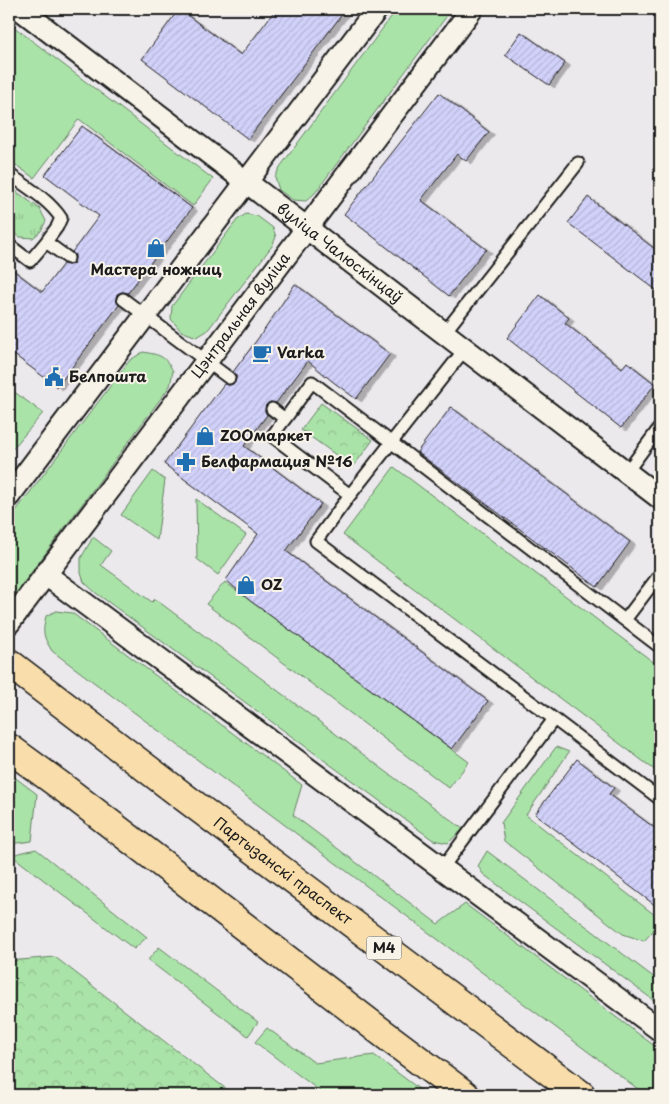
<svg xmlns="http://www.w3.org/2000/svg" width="669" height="1104" viewBox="0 0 669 1104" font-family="'Playpen Sans',sans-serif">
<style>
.grass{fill:#aae3a8;stroke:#638062}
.forest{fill:url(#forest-crowns);stroke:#638062}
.park{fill:url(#park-tufts);stroke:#638062}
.building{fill:url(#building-hatch);stroke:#1c1c1c;filter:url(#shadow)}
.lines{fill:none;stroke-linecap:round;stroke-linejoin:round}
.lane-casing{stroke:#1c1c1c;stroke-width:15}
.street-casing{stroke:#1c1c1c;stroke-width:25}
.primary-casing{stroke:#1c1c1c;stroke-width:31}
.lane{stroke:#f7f3e8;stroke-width:11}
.street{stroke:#f7f3e8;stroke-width:21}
.primary{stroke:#f9deab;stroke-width:28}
.labels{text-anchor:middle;stroke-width:4;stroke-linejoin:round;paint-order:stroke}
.shield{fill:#f7f3e8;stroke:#5e5c59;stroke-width:1}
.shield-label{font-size:14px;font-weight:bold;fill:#1c1c1c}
.street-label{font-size:15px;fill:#1c1c1c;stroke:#f7f3e8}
.poi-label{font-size:15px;font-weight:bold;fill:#1c1c1c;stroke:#f7f3e8;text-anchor:start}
</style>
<defs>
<pattern id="forest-crowns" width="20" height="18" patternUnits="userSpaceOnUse" patternTransform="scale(1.25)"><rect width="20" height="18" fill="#aae3a8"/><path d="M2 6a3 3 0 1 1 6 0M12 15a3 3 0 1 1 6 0" fill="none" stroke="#92c290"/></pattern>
<pattern id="park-tufts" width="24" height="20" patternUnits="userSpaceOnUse" patternTransform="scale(1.25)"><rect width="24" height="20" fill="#aae3a8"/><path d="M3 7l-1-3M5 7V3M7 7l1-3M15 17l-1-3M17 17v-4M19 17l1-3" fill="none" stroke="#92c290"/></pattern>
<pattern id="building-hatch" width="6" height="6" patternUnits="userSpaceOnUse" patternTransform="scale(1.25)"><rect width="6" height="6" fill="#d2d1fa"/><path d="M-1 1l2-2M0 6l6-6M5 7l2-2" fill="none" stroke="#b4b3d6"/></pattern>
<filter id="shadow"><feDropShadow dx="5.5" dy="3" stdDeviation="0" flood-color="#0004"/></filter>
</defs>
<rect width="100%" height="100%" fill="#ece9ed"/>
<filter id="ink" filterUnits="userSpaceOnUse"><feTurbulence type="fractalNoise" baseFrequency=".02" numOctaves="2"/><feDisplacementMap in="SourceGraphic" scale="10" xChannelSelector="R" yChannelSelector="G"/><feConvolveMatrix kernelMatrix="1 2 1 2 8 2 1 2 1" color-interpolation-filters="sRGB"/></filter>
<g filter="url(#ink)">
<path class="grass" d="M397 9H452L315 193 306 201 293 200 279 190 275 177 280 167Z
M9 23 213 179 193 206 79 119 34 178 9 160Z
M246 214 257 216 273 228 276 237 272 246 207 331 197 337 181 331 171 319 172 306 237 220Z
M143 352C160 355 164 355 173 371L170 386 16 593 9 597V520L130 360Z
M9 388 43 413 9 453Z
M394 467 660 667V774L343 535Z
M153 471 165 480 157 540 121 515Z
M196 499 246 535 218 575 197 559Z
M93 537 111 551 101 565 152 602 155 599 463 829 448 843 433 840 96 593 84 582 81 573V558Z
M225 582 469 762 449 788 206 604Z
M56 611 72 613 302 785 293 815 438 924 465 904 660 1050V1095H646L52 651C43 636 42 633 46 616Z
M556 747 569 752 526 815 660 919V923L644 941 623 934 504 841 501 823Z
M9 773 37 794 32 841 9 844Z
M36 849 147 937 134 949 11 855Z
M487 851 660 982V1005L483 874 478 866Z
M159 947 258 1022 248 1036 148 960Z
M267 1028 315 1063 374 1055 427 1095H325L255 1042Z"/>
<path class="forest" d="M321 403 373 440 353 467 301 430Z
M55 957 234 1095H9V961Z"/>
<path class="park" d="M9 186 40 209 46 221 41 231 33 238 20 237 9 229Z"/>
<path class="building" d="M179 9 241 55 276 9H346L248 139 142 59Z
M521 32 565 63 549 85 505 55Z
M439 93 489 132 466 161 457 154 421 200 487 250 483 252 449 296 344 214Z
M82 126 192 208 128 293 123 292 117 294 116 299 119 305 57 387 9 351V267L42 292 63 264 68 265 74 263 75 258V255L72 252 99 216 45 175Z
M588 197 660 253V293L568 223Z
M295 284 390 354 356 399 332 381 308 361 276 403 270 402 266 405 265 411 267 415 244 446 321 504 286 551 488 701 452 749 249 600 226 580 258 534 164 464 224 384 229 385 235 383 236 378V375L233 372 265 329Z
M540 295 569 318 565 323 622 368 627 362 655 384 621 428 507 338Z
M451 407 630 542 597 587 417 452Z
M577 759 614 788 609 794 660 832V909L535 814Z"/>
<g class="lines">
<g class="lane-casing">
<path id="lane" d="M9 174C27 187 48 199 61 218L57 227 46 242
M9 245 30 261 46 242 68 258
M123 299 229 378
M444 333 578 163
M272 409 285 419 272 436 350 495 316 541 554 719 443 867
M285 419 312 382 660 647
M626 473 660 427
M350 495 465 349
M625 620 660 574
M554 719 660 799"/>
</g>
<g class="street-casing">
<g id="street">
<path id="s1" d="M20 9 660 498"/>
<path d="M9 496 377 9"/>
<path d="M45 574 660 1030"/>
<path id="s2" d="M9 623 472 9"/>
</g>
</g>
<g class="primary-casing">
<g id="primary">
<path id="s3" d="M9 663 188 800 581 1095"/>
<path d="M9 748 65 789 376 1028 465 1095"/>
</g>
</g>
<use href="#lane" class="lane"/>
<use href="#street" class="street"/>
<use href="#primary" class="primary"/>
</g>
</g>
<defs>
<g id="shop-bare" transform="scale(1.5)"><path d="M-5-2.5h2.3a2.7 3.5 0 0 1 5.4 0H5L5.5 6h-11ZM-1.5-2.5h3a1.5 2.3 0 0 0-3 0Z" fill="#1f6fb2" stroke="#f7f3e8" stroke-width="2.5" paint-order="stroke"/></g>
<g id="cafe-bare" transform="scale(1.5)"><path d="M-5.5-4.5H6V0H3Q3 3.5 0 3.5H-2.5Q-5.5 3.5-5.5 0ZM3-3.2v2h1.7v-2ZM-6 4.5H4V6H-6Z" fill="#1f6fb2" stroke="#f7f3e8" stroke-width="2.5" paint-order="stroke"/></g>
<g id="civic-bare" transform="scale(1.5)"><path d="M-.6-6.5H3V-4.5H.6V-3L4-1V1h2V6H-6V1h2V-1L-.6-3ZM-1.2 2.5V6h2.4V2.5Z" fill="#1f6fb2" stroke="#f7f3e8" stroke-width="2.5" paint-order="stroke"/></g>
<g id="pharmacy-bare" transform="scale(1.5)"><path d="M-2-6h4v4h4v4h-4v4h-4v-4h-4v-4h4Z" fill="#1f6fb2" stroke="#f7f3e8" stroke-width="2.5" paint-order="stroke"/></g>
</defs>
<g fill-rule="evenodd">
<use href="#shop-bare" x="156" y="248"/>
<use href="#cafe-bare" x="262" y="353"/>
<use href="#civic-bare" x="54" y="377"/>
<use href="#shop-bare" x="205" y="436"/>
<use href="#pharmacy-bare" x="186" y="462"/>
<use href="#shop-bare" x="246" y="585"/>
</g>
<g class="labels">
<rect class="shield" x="366.5" y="936.5" width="35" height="23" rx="4"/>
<g class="shield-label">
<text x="384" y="953">М4</text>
</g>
<g class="street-label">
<text dy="5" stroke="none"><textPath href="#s1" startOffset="402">вуліца Чалюскінцаў</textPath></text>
<text dy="5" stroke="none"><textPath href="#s2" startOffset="385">Цэнтральная вуліца</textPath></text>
<text dy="5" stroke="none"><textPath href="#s3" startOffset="344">Партызанскі праспект</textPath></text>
</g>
<g class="poi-label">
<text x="156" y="275" text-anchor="middle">Мастера ножниц</text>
<text x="277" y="358">Varka</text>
<text x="69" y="382">Белпошта</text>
<text x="220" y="441">ZOOмаркет</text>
<text x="201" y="467">Белфармация №16</text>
<text x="261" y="590">OZ</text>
</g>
</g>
<rect width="669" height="1104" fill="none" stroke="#f7f3e8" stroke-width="30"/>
<rect x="15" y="15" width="639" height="1074" fill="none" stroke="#1c1c1c" stroke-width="2" filter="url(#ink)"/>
</svg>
